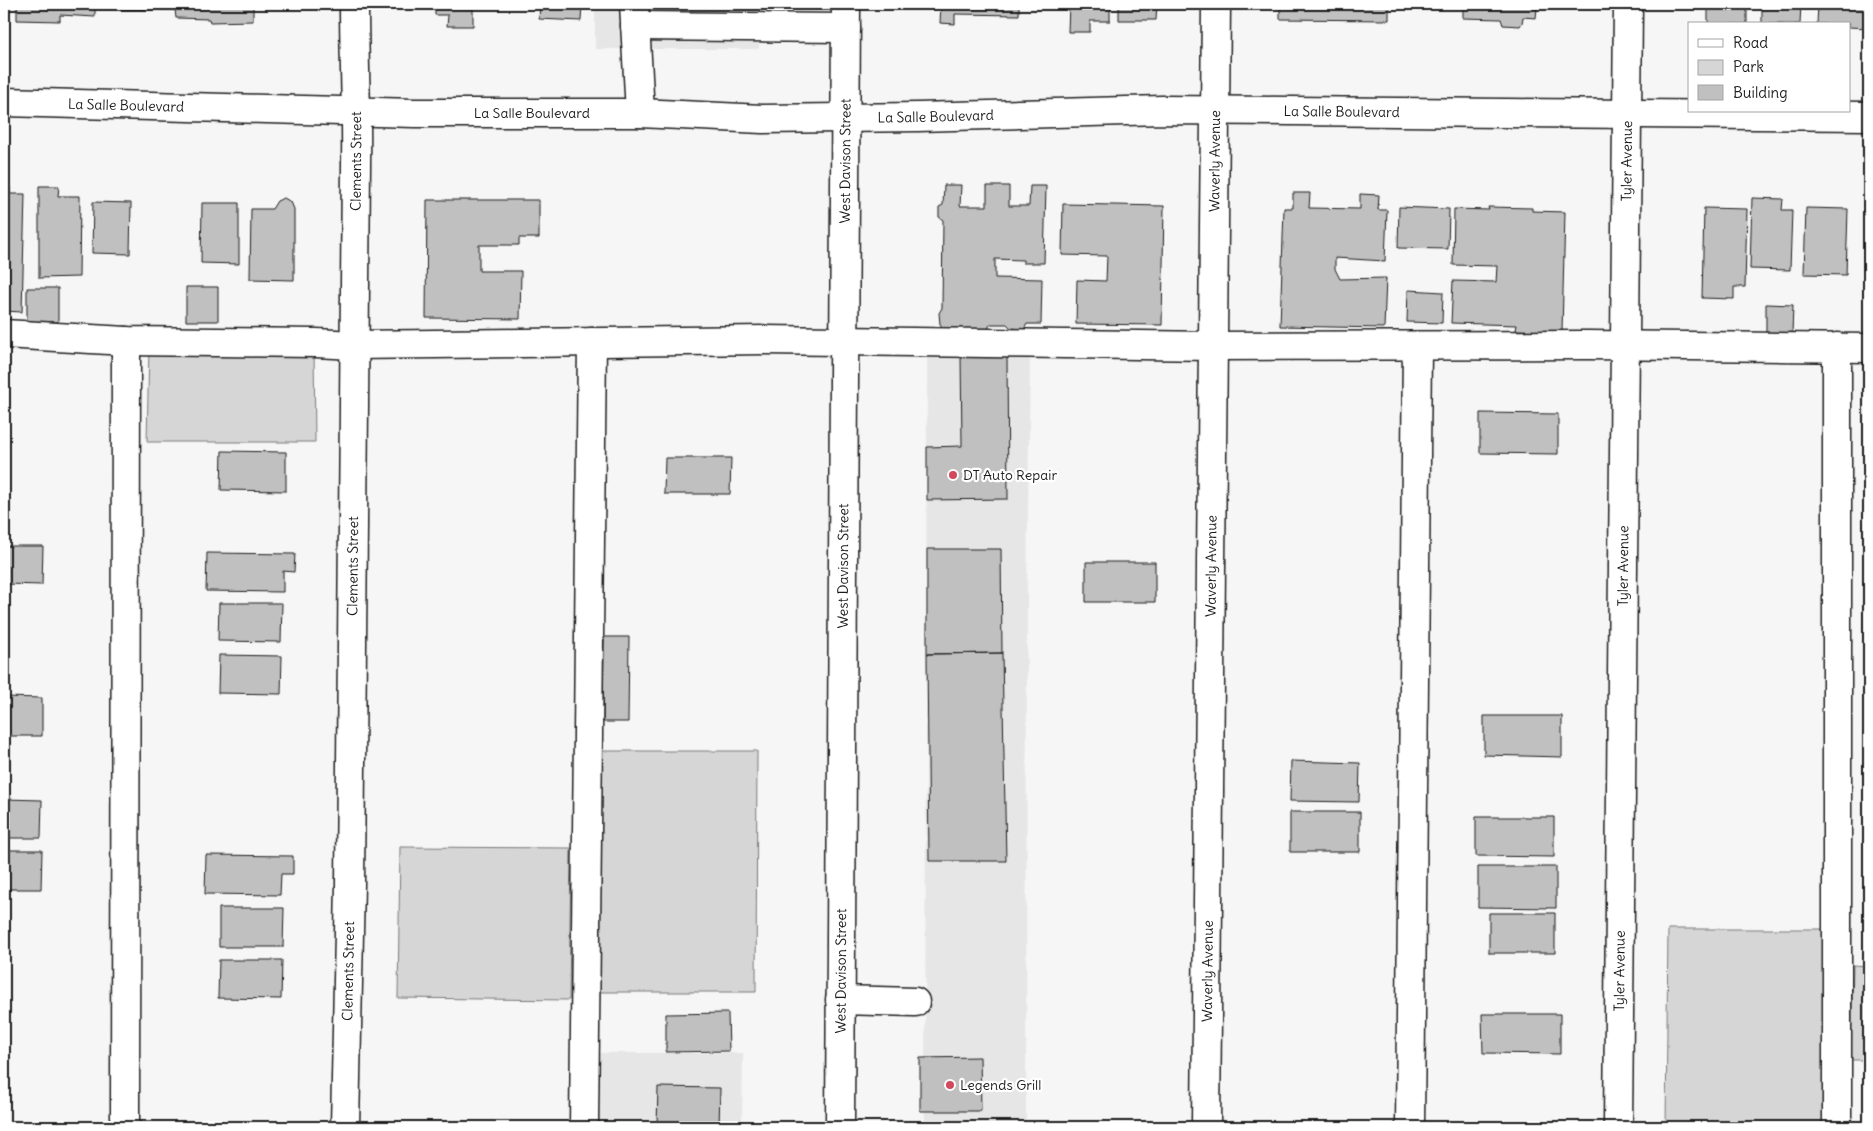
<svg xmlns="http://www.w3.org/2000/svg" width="1873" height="1131" viewBox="0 0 1873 1131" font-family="Delius,sans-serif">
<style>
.built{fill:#e6e6e6}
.green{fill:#d6d6d6;stroke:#797979}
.building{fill:#c0c0c0;stroke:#1c1c1c}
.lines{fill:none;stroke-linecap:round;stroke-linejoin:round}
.minor-casing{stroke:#1c1c1c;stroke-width:31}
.highway-casing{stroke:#1c1c1c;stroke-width:31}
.minor{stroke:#fff;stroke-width:28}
.highway{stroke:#fff;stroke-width:28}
.poi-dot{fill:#d1495b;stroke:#fff;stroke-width:2}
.labels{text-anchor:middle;stroke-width:4.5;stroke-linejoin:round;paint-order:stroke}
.street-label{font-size:14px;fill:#1c1c1c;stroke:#fff}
.poi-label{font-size:14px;fill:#1c1c1c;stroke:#fff;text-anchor:start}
</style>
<rect width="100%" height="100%" fill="#f6f6f6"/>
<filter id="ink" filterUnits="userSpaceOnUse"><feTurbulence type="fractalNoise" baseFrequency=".02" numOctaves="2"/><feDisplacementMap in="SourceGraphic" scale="10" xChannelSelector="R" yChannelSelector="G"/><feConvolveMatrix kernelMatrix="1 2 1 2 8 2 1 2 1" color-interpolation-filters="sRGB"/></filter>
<g filter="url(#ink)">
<path class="built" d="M595 4H759V49H595Z
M927 353 1030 356 1027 595 1026 1127H925Z
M597 1053H743L742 1127H596Z"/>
<path class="green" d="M149 346 314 347 315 442H147Z
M600 751H757L756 992H597Z
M400 847 571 848 569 1000 398 998Z
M1668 929H1828L1827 1127H1666Z
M1853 965 1869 966V1060H1851Z"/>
<path class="building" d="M17 4H253V21L210 22 209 19 176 18 175 10 95 9V17L60 15V21L17 20Z
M435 4H473V26H447L448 15H435Z
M540 4H582L581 21 539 19Z
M941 4H1019V15L955 14V24L940 23Z
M1069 4H1110V21H1090V32H1068Z
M1119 4H1157L1156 20H1119Z
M1280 4H1389V20L1280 19Z
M1463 4H1532L1531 7 1537 8 1536 18 1523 17 1522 23 1520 26 1503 25 1501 19 1463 18Z
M1708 4H1747V24H1708Z
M1762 4H1801L1800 24H1762Z
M1818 4H1869V38H1867V28L1849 27V24H1817Z
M944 185H961L960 206H987V186H1009V206H1029L1030 186H1046L1044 263H1023V260L995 259V278L1042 279 1041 324H1027L1024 329 1011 328 1007 324H990L988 329 943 328 940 324 939 313 942 308 943 220 939 217V207L943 205Z
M39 186H59L58 196H80L79 277 39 278Z
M4 187H10V194H25L22 312 4 311Z
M1293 193H1310L1309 208 1360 209V194L1379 195 1378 210H1387L1385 261 1335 258V269L1340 279 1386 278 1384 328 1280 326 1284 208H1293Z
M284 198 291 202 294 209V280L250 279 251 209H272L277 201Z
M1752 198 1783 199 1782 210H1792L1790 270 1750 269Z
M427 200H539V238H519V245H479V271H521L520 319 426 318Z
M93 202 131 203 130 254 92 253Z
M202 203H239V264L201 263Z
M1063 204 1164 206 1162 325 1076 324 1077 280 1106 281 1107 256 1062 255Z
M1399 207 1449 209 1448 249 1398 248Z
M1488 207 1532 208V211L1565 212 1562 332 1516 330 1517 325 1451 323 1453 281 1496 282 1497 266 1453 265 1454 209 1489 210Z
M1704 208 1747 209 1745 287H1734V299L1702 298Z
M1806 208 1848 209 1846 275 1804 274Z
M186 287H218V321H186Z
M27 288H58V322H27Z
M1408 290 1443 292 1442 323 1407 322Z
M1766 304 1793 305 1792 334H1766Z
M961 354H1007L1008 499 927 500V447L962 446Z
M1480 413 1558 414V454L1480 453Z
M222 451 286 452V491L221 490Z
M665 458H731L730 494H664Z
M4 546H43L42 585 4 584Z
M927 549H1001L1002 653 927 654Z
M207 553 295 554 294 572 283 571V592L206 591Z
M1086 562H1155V602H1086Z
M219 603H282L281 642 218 641Z
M604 637H629L628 722H603Z
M1002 653 1006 861H929L927 654Z
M219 655 282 656 281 694 218 693Z
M4 697 42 698V736H4Z
M1484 716H1562V757L1484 755Z
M1291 761 1360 763 1359 802 1290 801Z
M4 799 42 800 41 838H4Z
M1290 812H1360V852H1290Z
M1476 817H1554V857L1476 856Z
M4 850H42L41 889H4Z
M206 855 293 856V874H281L280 895 205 894Z
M1478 867H1556V908L1478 907Z
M219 908H284L283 947H219Z
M1489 913H1555V953H1489Z
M219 960H282L281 999 218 998Z
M728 1013 729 1051 666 1052V1014Z
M1482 1014H1560V1054L1483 1053Z
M980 1057 981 1111H920V1058Z
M658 1087 720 1088 719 1127H657Z"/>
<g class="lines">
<g class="minor-casing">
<g id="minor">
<path d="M634 4 640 113"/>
<path d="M635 26 846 28"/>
<path id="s1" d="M4 102 415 113H640L762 119 918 117 1162 110 1869 116"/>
<path d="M4 334 126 341 316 343 354 345 765 340 1213 346 1588 345 1869 348"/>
<path d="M1837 347V1127"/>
<path d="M840 1000 915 1002"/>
<path d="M125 1127 126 341"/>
<path id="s2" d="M345 1127 350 884 356 165C357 111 354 58 354 4"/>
<path d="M584 1127 592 342"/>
<path id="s3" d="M1206 1127 1216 4"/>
<path d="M1410 1127 1417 346"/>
<path id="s4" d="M1618 1127 1628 4"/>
</g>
</g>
<g class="highway-casing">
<g id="highway">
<path id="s5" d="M840 1127 846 4"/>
</g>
</g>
<use href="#minor" class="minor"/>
<use href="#highway" class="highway"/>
</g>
</g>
<g class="poi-dot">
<circle cx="953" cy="475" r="5"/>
<circle cx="950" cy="1085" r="5"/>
</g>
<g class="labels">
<g class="street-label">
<text dy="5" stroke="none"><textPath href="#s1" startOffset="122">La Salle Boulevard</textPath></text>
<text dy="5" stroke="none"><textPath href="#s1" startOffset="1338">La Salle Boulevard</textPath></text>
<text dy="5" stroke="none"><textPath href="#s1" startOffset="528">La Salle Boulevard</textPath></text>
<text dy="5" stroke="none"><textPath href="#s1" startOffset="932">La Salle Boulevard</textPath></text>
<text dy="5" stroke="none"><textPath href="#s2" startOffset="966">Clements Street</textPath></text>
<text dy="5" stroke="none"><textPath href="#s5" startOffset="966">West Davison Street</textPath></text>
<text dy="5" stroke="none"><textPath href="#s3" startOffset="966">Waverly Avenue</textPath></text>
<text dy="5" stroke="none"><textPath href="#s4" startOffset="966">Tyler Avenue</textPath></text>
<text dy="5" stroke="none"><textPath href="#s2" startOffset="561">Clements Street</textPath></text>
<text dy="5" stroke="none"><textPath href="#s5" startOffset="561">West Davison Street</textPath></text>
<text dy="5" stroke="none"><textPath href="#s3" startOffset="561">Waverly Avenue</textPath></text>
<text dy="5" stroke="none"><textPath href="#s4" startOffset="561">Tyler Avenue</textPath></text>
<text dy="5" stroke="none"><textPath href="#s2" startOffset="156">Clements Street</textPath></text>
<text dy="5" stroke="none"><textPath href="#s5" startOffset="156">West Davison Street</textPath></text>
<text dy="5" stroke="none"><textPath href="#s3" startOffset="156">Waverly Avenue</textPath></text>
<text dy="5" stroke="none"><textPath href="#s4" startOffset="156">Tyler Avenue</textPath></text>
</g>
<g class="poi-label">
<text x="963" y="480">DT Auto Repair</text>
<text x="960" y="1090">Legends Grill</text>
</g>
</g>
<rect width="1873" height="1131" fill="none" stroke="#fff" stroke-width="20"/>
<rect x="10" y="10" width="1853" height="1111" fill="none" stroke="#1c1c1c" stroke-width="2" filter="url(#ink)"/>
<rect x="1688" y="22" width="162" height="90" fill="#ffffff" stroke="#a4a4a4"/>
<rect x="1698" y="39" width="25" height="8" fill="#ffffff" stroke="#a4a4a4"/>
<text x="1733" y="48" font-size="15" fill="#1c1c1c">Road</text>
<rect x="1698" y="60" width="25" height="15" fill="#d6d6d6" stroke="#a4a4a4"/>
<text x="1733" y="72" font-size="15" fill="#1c1c1c">Park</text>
<rect x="1698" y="85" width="25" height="15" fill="#c0c0c0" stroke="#a4a4a4"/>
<text x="1733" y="98" font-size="15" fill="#1c1c1c">Building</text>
</svg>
